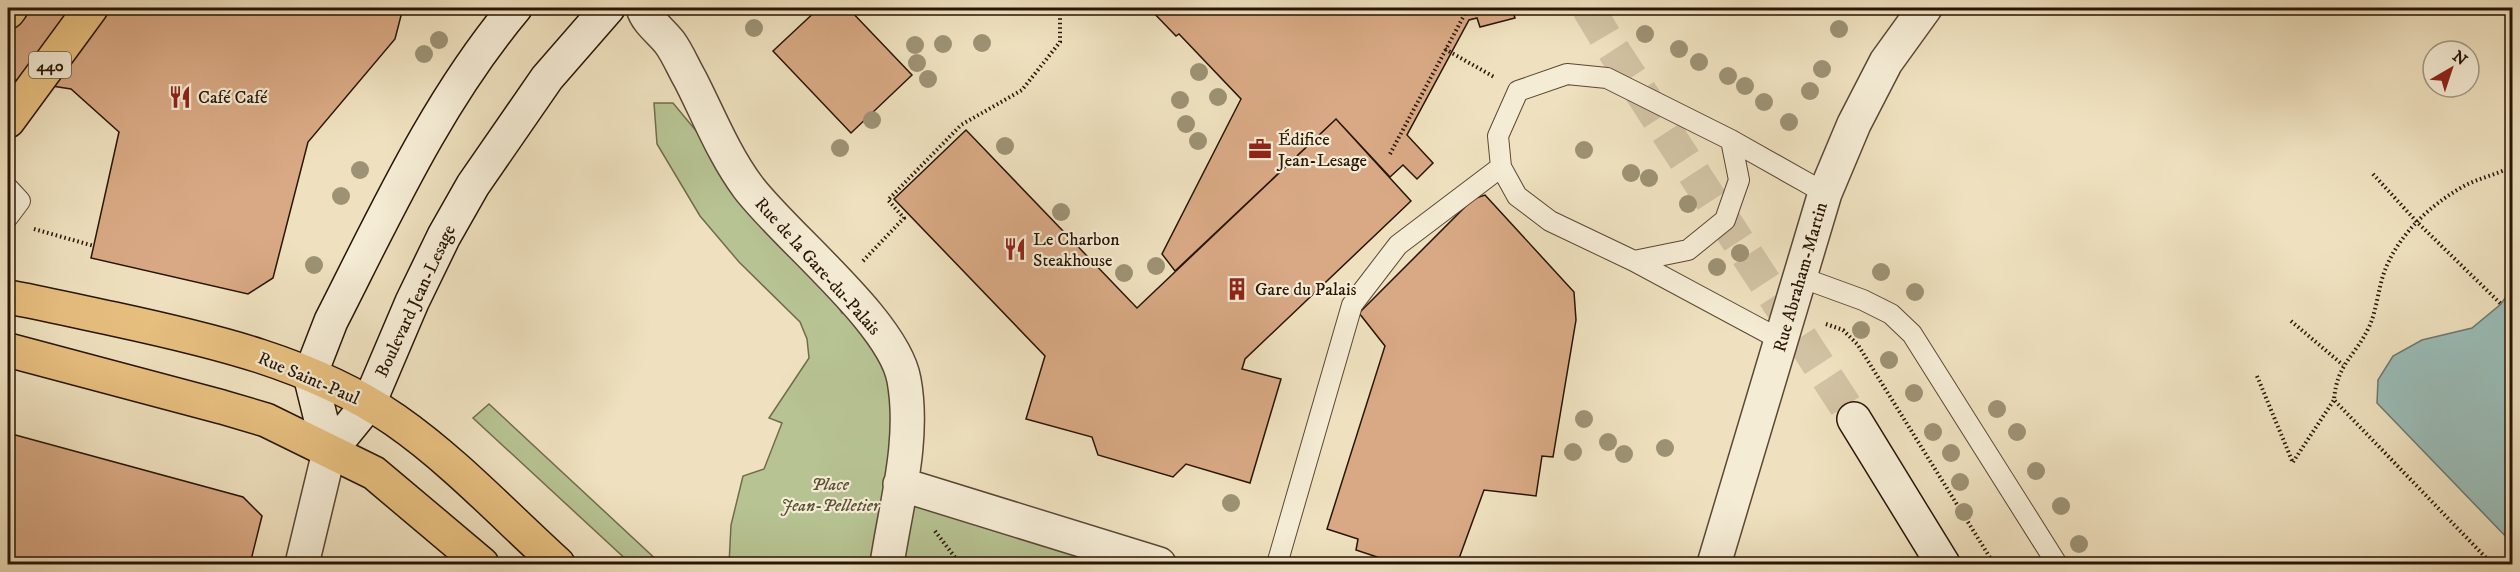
<svg xmlns="http://www.w3.org/2000/svg" width="2520" height="572" viewBox="0 0 2520 572" font-family="'IM FELL DW Pica',serif">
<style>
.green{fill:#b7c393;stroke:#706c4c;stroke-width:1.5}
.water{fill:#9abcb7;stroke:#6c7970;stroke-width:1.5}
.building{fill:#d8a984;stroke:#281506;stroke-width:1.5}
.lines{fill:none;stroke-linecap:round;stroke-linejoin:round}
.secondary-tunnel{stroke:#d1c2a3;stroke-width:33;stroke-dasharray:33 16;stroke-linecap:butt}
.lane-casing{stroke:#5a4834;stroke-width:22}
.street-casing{stroke:#5a4834;stroke-width:36}
.secondary-casing{stroke:#281506;stroke-width:36}
.primary-casing{stroke:#281506;stroke-width:36}
.highway-casing{stroke:#281506;stroke-width:36}
.path{stroke:#281506;stroke-width:4;stroke-dasharray:1.5 3;stroke-linecap:butt}
.lane{stroke:#f5ecd5;stroke-width:20}
.street{stroke:#f5ecd5;stroke-width:33}
.secondary{stroke:#f5ecd5;stroke-width:33}
.primary{stroke:#e8c080;stroke-width:33}
.highway{stroke:#e8c080;stroke-width:33}
.tree{fill:#9d9274}
.labels{text-anchor:middle;stroke-width:4.5;stroke-linejoin:round;paint-order:stroke}
.shield{fill:#f5ecd5;stroke:#665644;stroke-width:1.5}
.shield-label{font-size:16px;font-weight:bold;fill:#281506}
.poi-label{font-size:18px;fill:#281506;stroke:#f5ecd5;text-anchor:start}
.street-label{font-size:18px;fill:#281506;stroke:#f5ecd5}
.park-label{font-size:18px;font-style:italic;fill:#5a5237;stroke:#f5ecd5}
</style>
<rect width="100%" height="100%" fill="#efe1bf"/>
<filter id="stains"><feTurbulence type="fractalNoise" baseFrequency=".00333" numOctaves="4"/><feColorMatrix values="0 0 0 0 .2 0 0 0 0 .09 0 0 0 0 .02 0 0 0 .5 -.17"/></filter>
<radialGradient id="worn" r=".72"><stop offset=".6" stop-color="#630" stop-opacity="0"/><stop offset="1" stop-color="#630" stop-opacity=".3"/></radialGradient>
<path class="green" d="M654 103H673L829 291 842 313 851 299 893 351 900 484 1159 564H729L731 525 743 476 764 469 782 423 769 418 809 358 807 339 800 322 739 262 700 216 657 144Z
M489 404 661 564H631L473 418Z"/>
<path class="water" d="M2512 288V543L2377 403 2378 380 2393 356 2422 340 2472 328 2501 304Z"/>
<path class="building" d="M8 8H403L395 39 308 142 273 278 248 294 91 258 119 132 71 89 8 79Z
M819 8H848L912 75 851 133 773 51Z
M1149 8H1512L1515 18 1480 27 1477 18 1469 20 1407 135 1433 163 1417 179 1403 165 1390 177 1336 119 1175 271 1162 254 1241 99 1179 34 1176 36Z
M1336 119 1411 201 1245 359 1242 369 1281 379 1250 483 1186 464 1173 477 1098 455 1092 437 1026 419 1045 356 894 199 966 130 1137 308Z
M1485 195 1574 292 1576 320 1553 457 1542 456 1536 496 1484 490 1457 564H1440L1428 560 1426 564H1398L1356 550 1358 539 1327 529 1385 346 1359 313 1473 199Z
M8 433 243 497 262 516 250 564H8Z"/>
<g class="lines">
<path class="secondary-tunnel" d="M1588 8 1610 45 1854 419"/>
<g class="lane-casing">
<path id="lane" d="M8 188 20 201 8 217
M1634 261 1688 250 1725 220 1739 180 1731 140
M1800 277 1863 300 1891 314 1912 334 2057 564
M1781 340 1634 261 1550 221 1517 196 1501 167 1498 136 1518 91 1567 74 1607 78 1731 140 1825 193
M1277 564 1352 305 1398 245 1501 167"/>
</g>
<g class="street-casing">
<path id="street" d="M643 8C647 22 661 31 670 43 678 54 683 67 690 79 708 114 724 155 748 187 786 237 894 322 904 380 915 440 896 504 887 564
M900 484 1159 564
M302 564 329 452
M1714 564 1825 193 1854 124 1886 62 1925 8"/>
</g>
<g class="secondary-casing">
<path id="secondary" d="M1854 419 1943 564
M329 452 369 403 412 302 444 236 473 185 547 78 608 8
M329 452 310 375 331 321C386 213 437 101 515 8"/>
</g>
<g class="primary-casing">
<path id="primary" d="M8 297C43 303 79 312 114 319 211 340 312 363 395 420 454 461 505 516 558 564
M8 350 222 407 266 420 374 473 482 564"/>
</g>
<g class="highway-casing">
<path id="highway" d="M8 12 11 8
M8 121 91 8"/>
</g>
<path class="path" d="M1445 49 1494 77
M1390 154 1468 8
M2373 174 2417 222 2501 304
M34 229 94 246
M863 261 904 218 888 200 961 125 1022 90 1060 42V8
M2291 321 2343 365
M1826 324 1843 330 1858 345 1994 564
M2257 376 2293 463
M2293 462 2334 400
M935 531 960 564
M2492 564 2334 400C2337 363 2355 357 2369 327 2377 310 2378 288 2385 270 2399 234 2432 203 2466 185 2480 178 2497 174 2512 167"/>
<use href="#lane" class="lane"/>
<use href="#street" class="street"/>
<use href="#secondary" class="secondary"/>
<use href="#primary" class="primary"/>
<use href="#highway" class="highway"/>
</g>
<g class="tree">
<circle cx="754" cy="28" r="9"/>
<circle cx="1839" cy="29" r="9"/>
<circle cx="1645" cy="34" r="9"/>
<circle cx="439" cy="40" r="9"/>
<circle cx="982" cy="43" r="9"/>
<circle cx="943" cy="44" r="9"/>
<circle cx="915" cy="45" r="9"/>
<circle cx="1679" cy="49" r="9"/>
<circle cx="424" cy="54" r="9"/>
<circle cx="1699" cy="62" r="9"/>
<circle cx="917" cy="63" r="9"/>
<circle cx="1822" cy="69" r="9"/>
<circle cx="1199" cy="72" r="9"/>
<circle cx="1728" cy="76" r="9"/>
<circle cx="928" cy="79" r="9"/>
<circle cx="1745" cy="86" r="9"/>
<circle cx="1810" cy="91" r="9"/>
<circle cx="1218" cy="97" r="9"/>
<circle cx="1180" cy="100" r="9"/>
<circle cx="1764" cy="102" r="9"/>
<circle cx="872" cy="120" r="9"/>
<circle cx="1789" cy="122" r="9"/>
<circle cx="1186" cy="124" r="9"/>
<circle cx="1198" cy="141" r="9"/>
<circle cx="1005" cy="146" r="9"/>
<circle cx="840" cy="148" r="9"/>
<circle cx="1584" cy="150" r="9"/>
<circle cx="360" cy="170" r="9"/>
<circle cx="1631" cy="173" r="9"/>
<circle cx="1649" cy="178" r="9"/>
<circle cx="341" cy="196" r="9"/>
<circle cx="1688" cy="204" r="9"/>
<circle cx="1061" cy="212" r="9"/>
<circle cx="1740" cy="253" r="9"/>
<circle cx="314" cy="265" r="9"/>
<circle cx="1156" cy="266" r="9"/>
<circle cx="1717" cy="267" r="9"/>
<circle cx="1881" cy="272" r="9"/>
<circle cx="1124" cy="273" r="9"/>
<circle cx="1915" cy="292" r="9"/>
<circle cx="1861" cy="330" r="9"/>
<circle cx="1889" cy="360" r="9"/>
<circle cx="1914" cy="393" r="9"/>
<circle cx="1997" cy="409" r="9"/>
<circle cx="1584" cy="419" r="9"/>
<circle cx="1933" cy="432" r="9"/>
<circle cx="2017" cy="432" r="9"/>
<circle cx="1608" cy="442" r="9"/>
<circle cx="1665" cy="448" r="9"/>
<circle cx="1573" cy="452" r="9"/>
<circle cx="1951" cy="453" r="9"/>
<circle cx="1624" cy="454" r="9"/>
<circle cx="2036" cy="471" r="9"/>
<circle cx="1960" cy="482" r="9"/>
<circle cx="1231" cy="503" r="9"/>
<circle cx="2061" cy="506" r="9"/>
<circle cx="1964" cy="512" r="9"/>
<circle cx="2079" cy="544" r="9"/>
</g>
<defs>
<g id="restaurant-bare" transform="scale(1.8)"><path d="M-5-6h1v4h1v-4h1v4h1v-4h1v5L-1.5 .5V6h-2V.5L-5-1ZM5-6V6H3V1.5H1.5Q1.5-4 5-6Z" fill="#8f2418" stroke="#f5ecd5" stroke-width="2.5" paint-order="stroke"/></g>
<g id="office-bare" transform="scale(1.8)"><path d="M-6-3h4V-5.5h4V-3h4V5H-6ZM-1-4.5V-3h2v-1.5ZM-6 0V1H6V0Z" fill="#8f2418" stroke="#f5ecd5" stroke-width="2.5" paint-order="stroke"/></g>
<g id="building-bare" transform="scale(1.8)"><path d="M-4-6H4V6H1V3H-1V6H-4ZM-2.5-4.3h1.7v1.8h-1.7ZM.8-4.3h1.7v1.8H.8ZM-2.5-1h1.7V.8h-1.7ZM.8-1h1.7V.8H.8Z" fill="#8f2418" stroke="#f5ecd5" stroke-width="2.5" paint-order="stroke"/></g>
</defs>
<g fill-rule="evenodd">
<use href="#restaurant-bare" x="180" y="97"/>
<use href="#office-bare" x="1260" y="149"/>
<use href="#restaurant-bare" x="1015" y="249"/>
<use href="#building-bare" x="1237" y="289"/>
</g>
<g class="labels">
<rect class="shield" x="29" y="52" width="42" height="26" rx="4.5"/>
<g class="shield-label">
<text x="50" y="71">440</text>
</g>
<g class="poi-label">
<text x="198" y="103">Café Café</text>
<text x="1278" y="145">Édifice<tspan x="1278" dy="21">Jean-Lesage</tspan></text>
<text x="1033" y="245">Le Charbon<tspan x="1033" dy="21">Steakhouse</tspan></text>
<text x="1255" y="295">Gare du Palais</text>
</g>
<g class="street-label">
<text transform="translate(818 266) rotate(48)" y="6">Rue de la Gare-du-Palais</text>
<text transform="translate(1800 277) rotate(-74)" y="6">Rue Abraham-Martin</text>
<text transform="translate(415 301) rotate(-65)" y="6">Boulevard Jean-Lesage</text>
<text transform="translate(309 378) rotate(23)" y="6">Rue Saint-Paul</text>
</g>
<g class="park-label">
<text x="830" y="490">Place<tspan x="830" dy="21">Jean-Pelletier</tspan></text>
</g>
</g>
<rect width="2520" height="572" fill="none" stroke="#efe1bf" stroke-width="30"/>
<rect x="9" y="9" width="2502" height="554" fill="none" stroke="#281506" stroke-width="3"/>
<rect x="15" y="15" width="2490" height="542" fill="none" stroke="#281506" stroke-width="1.5"/>
<g transform="translate(2451 69) rotate(39)"><circle r="28" fill="#f5ecd5" stroke="#a39682" stroke-width="1.5"/>
<path d="M0-4.5L10 22L0 15L-10 22Z" fill="#8f2418"/>
<text y="-9" font-size="16" font-weight="bold" text-anchor="middle" fill="#281506">N</text>
</g>
<rect width="100%" height="100%" filter="url(#stains)"/>
<rect width="100%" height="100%" fill="url(#worn)"/>
</svg>
